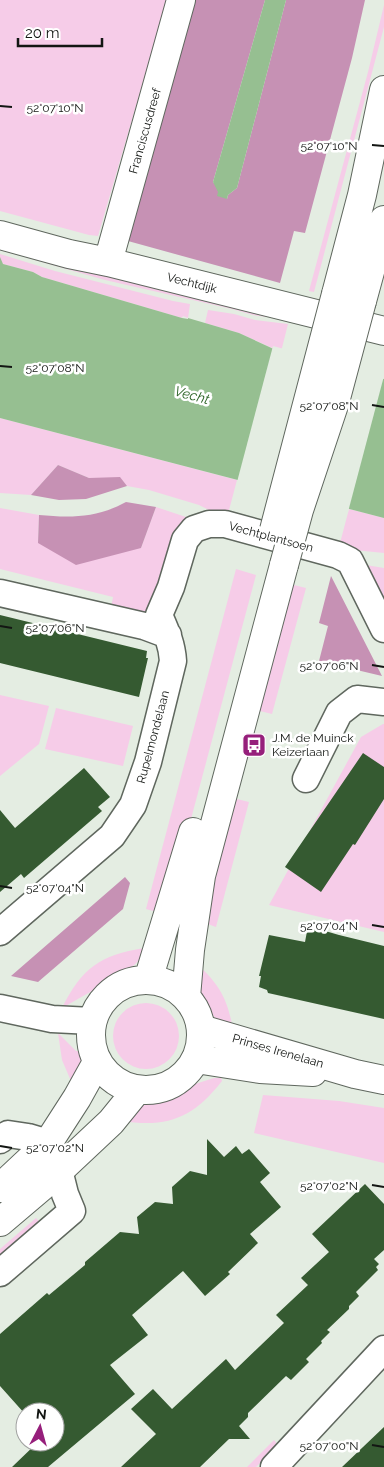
<svg xmlns="http://www.w3.org/2000/svg" width="384" height="1467" viewBox="0 0 384 1467" font-family="Raleway,sans-serif">
<style>
.green{fill:#f6cce8}
.forest{fill:#c691b4}
.water{fill:#96bf91}
.pier{fill:#e4ede2}
.building{fill:#355a31}
.lines{fill:none;stroke-linecap:round;stroke-linejoin:round}
.minor-casing{stroke:#5f675e;stroke-width:29}
.tertiary-casing{stroke:#5f675e;stroke-width:30}
.secondary-casing{stroke:#5f675e;stroke-width:30}
.minor{stroke:#fff;stroke-width:26}
.tertiary{stroke:#fff;stroke-width:28}
.secondary{stroke:#fff;stroke-width:28}
.secondary-bridge-casing{stroke:#5f675e;stroke-width:30;stroke-linecap:butt}
.secondary-bridge{stroke:#fff;stroke-width:28}
.ticks{fill:none;stroke:#131613;stroke-width:2}
.labels{text-anchor:middle;stroke-width:5;stroke-linejoin:round;paint-order:stroke}
.street-label{font-size:12px;fill:#131613;stroke:#fff}
.poi-label{font-size:12px;fill:#131613;stroke:#fff;text-anchor:start}
.water-label{font-size:14px;font-style:italic;fill:#2d6427;stroke:#fff}
.ticks-label{font-size:12px;text-anchor:middle;fill:#131613;stroke:#fff;stroke-width:5;stroke-linejoin:round;paint-order:stroke}
</style>
<rect width="100%" height="100%" fill="#e4ede2"/>
<path class="green" d="M0 0H167L98 236 89 235 0 211Z
M384 5V27L314 292 309 291 368 72Z
M0 245 272 316 267 317 253 315 232 309 105 280 0 250Z
M0 254 55 271 173 301 190 304 188 318 183 316 182 318 42 277 33 272 3 264 0 260Z
M208 310 234 314 255 320 288 324 281 352 239 333 205 323Z
M0 418 237 480 228 514 211 511 199 505 149 490 127 486 120 478H89L58 465 31 495 0 493Z
M156 507 189 518 153 608 142 615 111 608 113 597 0 569V508L39 515 38 543 141 548Z
M349 509 384 518V553L354 550 340 543Z
M366 565 384 568V598Z
M236 569 256 575 191 819 160 913 146 909Z
M286 583 306 588 272 714 252 709Z
M0 695 49 706 39 744 0 776Z
M56 708 133 726 123 766 45 749Z
M383 724H384V932L269 905 361 737Z
M229 797 249 802 216 927 202 922Z
M144 948C141 966 124 971 110 980 104 983 100 988 95 993L92 991 62 1008C82 968 100 955 144 948Z
M198 965C220 985 228 1000 233 1030L217 1021 200 996 197 987Z
M113 1036a33 33 0 1 1 66 0a33 33 0 1 1-66 0Z
M58 1033 76 1051H81L82 1063 74 1088 62 1060Z
M214 1078H221L222 1081C193 1118 168 1128 122 1121L140 1105 177 1096 195 1084Z
M263 1095 339 1101 384 1108V1163L254 1133Z
M36 1218 44 1227 0 1265V1249Z
M274 1440 278 1445 256 1467H247Z"/>
<path class="forest" d="M194 0H265L213 182 227 199 228 195 237 188 286 0H365L352 58 305 233 294 231 280 283 128 241Z
M58 465 89 478 120 477 127 486 86 499 59 500 31 495Z
M126 502 156 507 141 548 76 565 38 543 39 515C71 518 97 518 126 502Z
M331 576 382 676 319 661 328 626 319 623Z
M125 877 130 883 123 909 38 982 11 976Z"/>
<path class="water" d="M265 0H286L237 188 228 195 227 199 217 196 218 192 213 182Z
M0 257 3 264 33 272 42 277 182 318 188 319V318L239 333 278 351 384 379V518L0 418Z"/>
<path class="pier" d="M273 346 384 376 348 512 237 482Z"/>
<path class="building" d="M0 615 147 651 146 658H148L139 697 0 663Z
M363 753 384 767V799L355 845 353 844 321 892 285 867Z
M84 768 110 797 98 807 102 811 24 878 21 874 0 892V810L15 828Z
M308 926 339 935 384 946V1019L268 993 267 990 259 987 261 976H259L269 935 305 942Z
M207 1139 224 1157 236 1146 242 1154 249 1149 270 1173 260 1182 281 1207 250 1234 258 1243 228 1272 230 1274 205 1296 183 1271 132 1315 148 1335 110 1365 135 1394 48 1467H12L38 1442H55V1412H25V1414L0 1386V1334L47 1293 49 1295 85 1265V1262L120 1232 139 1234 137 1217 155 1202 173 1204 172 1187 190 1171 207 1175Z
M365 1184 384 1204V1250L374 1259 379 1264 376 1267 378 1270 356 1292 359 1296 349 1306V1309L327 1330 330 1332 321 1341 322 1343 306 1359 309 1362 291 1380 286 1376 248 1413V1417L239 1426 250 1439H229L200 1467H121L156 1434 131 1409 153 1389 172 1409 226 1359 235 1370 284 1323 276 1315 308 1285 301 1278 329 1252 312 1234Z
M384 1427V1467H342Z"/>
<g class="lines">
<g class="minor-casing">
<path id="minor" d="M0 593 144 626 168 635
M306 779 339 713 357 699 384 702
M0 932 112 836 133 805 148 762 173 661C172 644 166 631 159 615L171 587 185 540 194 529 209 524H225L338 555 350 561 384 629
M0 1008 52 1019 92 1021
M0 1140 8 1134 28 1137 48 1143
M0 1273 72 1211 65 1194 59 1170
M274 1467 384 1349"/>
</g>
<g class="tertiary-casing">
<path id="tertiary" d="M0 235 69 254 108 262 384 331
M108 262 181 0
M201 1029 355 1074 384 1080
M196 1059 260 1069 313 1072"/>
</g>
<g class="secondary-casing">
<path id="secondary" d="M336 294 362 195 384 90
M362 301 384 220
M148 980 193 832
M91 1035a55 55 0 1 1 110 0a55 55 0 1 1-110 0Z
M186 997 190 950 201 876 284 565
M0 1188 48 1143 77 1098 97 1062
M0 1222 46 1183 111 1122 137 1090"/>
</g>
<use href="#minor" class="minor"/>
<use href="#tertiary" class="tertiary"/>
<use href="#secondary" class="secondary"/>
<g class="secondary-bridge-casing">
<path id="secondary-bridge" d="M274 530 336 294
M284 565 299 510 335 402 362 301"/>
</g>
<use href="#secondary-bridge" class="secondary-bridge"/>
</g>
<path class="ticks" d="M0 106 12 107M372 145 384 146M0 366 12 367M372 405 384 407M0 626 12 628M372 665 384 667M0 886 12 888M372 925 384 927M0 1146 12 1148M372 1185 384 1187M372 1445 384 1447"/>
<defs>
<g id="bus-square" transform="scale(1.25)"><rect x="-9" y="-9" width="18" height="18" rx="4" fill="#961f7b" stroke="#fff"/><path d="M-5-6H5V4H4V6H2V4H-2V6H-4V4H-5ZM-3.5-4V0h7V-4ZM-3.5 1.2v1.5H-2V1.2ZM2 1.2v1.5H3.5V1.2Z" fill="#fff"/></g>
</defs>
<g fill-rule="evenodd">
<use href="#bus-square" x="254" y="745"/>
</g>
<g class="labels">
<g class="street-label">
<text transform="translate(145 131) rotate(-74)" y="4">Franciscusdreef</text>
<text transform="translate(192 283) rotate(14)" y="4">Vechtdijk</text>
<text transform="translate(271 537) rotate(15)" y="4">Vechtplantsoen</text>
<text transform="translate(153 737) rotate(-75)" y="4">Rupelmondelaan</text>
<text transform="translate(278 1051) rotate(16)" y="4">Prinses Irenelaan</text>
</g>
<g class="poi-label">
<text x="272" y="742">J.M. de Muinck<tspan x="272" dy="14">Keizerlaan</tspan></text>
</g>
<g class="water-label">
<text transform="translate(192 395) rotate(15)" y="5">Vecht</text>
</g>
</g>
<g class="ticks-label">
<text x="55" y="112">52°07'10"N</text>
<text x="329" y="150">52°07'10"N</text>
<text x="55" y="372">52°07'08"N</text>
<text x="329" y="410">52°07'08"N</text>
<text x="55" y="632">52°07'06"N</text>
<text x="329" y="670">52°07'06"N</text>
<text x="55" y="892">52°07'04"N</text>
<text x="329" y="930">52°07'04"N</text>
<text x="55" y="1152">52°07'02"N</text>
<text x="329" y="1190">52°07'02"N</text>
<text x="329" y="1450">52°07'00"N</text>
</g>
<g transform="translate(40 1427) rotate(6)"><circle r="24" fill="#ffffff" stroke="#a1a2a1"/>
<path d="M0-4L9 19L0 12L-9 19Z" fill="#961f7b"/>
<text y="-8" font-size="14" font-weight="bold" text-anchor="middle" fill="#131613">N</text>
</g>
<path d="M18 38v8h84v-8" fill="none" stroke="#131613" stroke-width="2.5"/>
<text x="25" y="38" font-size="15" fill="#131613" stroke="#ffffff" stroke-width="4" paint-order="stroke">20 m</text>
</svg>
